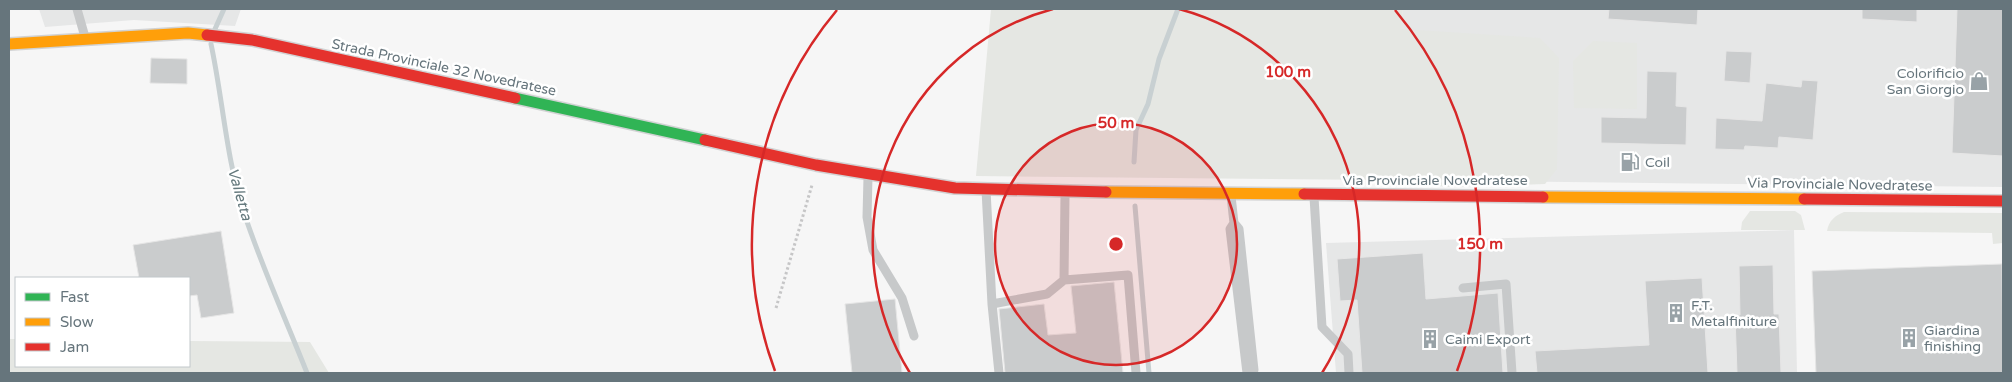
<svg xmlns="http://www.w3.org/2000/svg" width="2012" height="382" viewBox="0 0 2012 382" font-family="'Varela Round',sans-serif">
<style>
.built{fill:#e6e7e7}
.green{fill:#e5e7e3}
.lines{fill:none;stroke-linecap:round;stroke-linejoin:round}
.stream{stroke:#c8d0d2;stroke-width:5}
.building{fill:#cacccd;stroke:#e6e6e6}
.fast-casing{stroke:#d1d2d3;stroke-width:14}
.slow-casing{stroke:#d1d2d3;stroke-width:14}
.jam-casing{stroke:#d1d2d3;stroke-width:14}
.path{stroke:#c6c6c7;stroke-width:3;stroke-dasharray:2.5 2.5;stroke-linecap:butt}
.lane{stroke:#c7c9ca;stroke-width:9}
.fast{stroke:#30b455;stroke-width:11}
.slow{stroke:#ff9f0a;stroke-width:11}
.jam{stroke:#e5322d;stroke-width:11}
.ring{fill:none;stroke:#d62828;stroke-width:2.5}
.labels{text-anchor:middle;stroke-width:5;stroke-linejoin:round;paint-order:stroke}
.street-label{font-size:14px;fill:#66757c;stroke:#fff}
.poi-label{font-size:14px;fill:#66757c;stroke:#fff;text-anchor:start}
.water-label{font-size:15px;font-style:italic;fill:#667a7e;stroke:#fff}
.centre{fill:#d62828;stroke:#fff;stroke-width:2.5}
.ring-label{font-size:15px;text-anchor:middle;font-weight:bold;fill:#d62828;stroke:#fff;stroke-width:5;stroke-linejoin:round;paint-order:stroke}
</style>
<rect width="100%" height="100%" fill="#f6f6f6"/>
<path class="built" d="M39 9H241L235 26 134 20 45 27Z
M1403 9H2003V187L1380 180Z
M1794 230 1797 373H1336L1326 243Z"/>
<path class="green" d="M991 9H1403L1401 29 1540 38 1559 58 1557 169 1545 184 1449 187 1380 180 976 176Z
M1593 41 1637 43V109L1574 108 1573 61Z
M1750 211H1795L1801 215 1805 230H1741L1742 222Z
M1844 212 2003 213V243L1993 244 1992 233 1827 231C1829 220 1835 216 1844 212Z
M9 339H16V366H189V341L310 342 329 373H9Z"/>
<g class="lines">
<path class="stream" d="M215 29 224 9
M211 44C223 100 226 158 244 213 262 267 286 320 307 373
M1134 162 1136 130 1148 104 1159 59 1178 9
M1135 206 1149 373"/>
</g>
<path class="building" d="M1609 9H1698L1697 25 1608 19Z
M1862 9H1917V22L1862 19Z
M1957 9H2003V156L1952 153Z
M1726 51 1752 52 1750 83 1724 81Z
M151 58 187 59V84L150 83Z
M1647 71 1677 72 1676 106 1687 107 1686 145 1601 143V117L1646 118Z
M1802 80 1818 81 1813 140 1779 137 1778 148 1745 146 1744 150 1715 149 1716 118 1762 121 1766 83 1801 87Z
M221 231 234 313 201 318 197 295 189 296V278H139L133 245Z
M1423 253 1426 299 1498 293 1503 373H1362L1357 300 1340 301 1337 259Z
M2002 264 2003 373H1816L1812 271Z
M1773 265 1774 314H1779L1781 373H1737L1735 316 1740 315 1739 266Z
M1702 278 1708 373H1537L1535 351 1649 345 1645 281Z
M1114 282 1123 373H1005L999 309 1044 304 1048 335 1076 333 1071 286Z
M895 299 902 373H852L845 304Z"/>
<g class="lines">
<g class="fast-casing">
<path id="fast" d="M515 98 705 140"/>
</g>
<g class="slow-casing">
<path id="slow" d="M9 44 188 33 207 35
M1106 192 1304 194
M1543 197 1804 199"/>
</g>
<g class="jam-casing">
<path id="jam" d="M207 35 252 40 515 98
M705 140 816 165 955 188 1106 192
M1304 194 1543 197
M1804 199 2003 201"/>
</g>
<path class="path" d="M776 308 812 185"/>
<path class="lane" d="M77 9 85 37
M868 177 867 217 873 250 902 298 914 336
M986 190 992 304 1047 294 1064 280
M1065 195 1064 280 1128 275 1136 373
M1231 196 1234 223 1230 229 1247 373
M1314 197 1322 327 1348 354 1349 373
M1234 223 1239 229 1254 370 1252 373
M1463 288 1506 284 1512 373
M992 304 999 373"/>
<use href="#fast" class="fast"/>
<use href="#slow" class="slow"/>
<use href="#jam" class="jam"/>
</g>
<circle cx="1116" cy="244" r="121" fill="#d62828" fill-opacity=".12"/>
<g class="ring">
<circle cx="1116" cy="244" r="121"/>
<path d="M910 373A243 243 0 0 1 1053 9M1179 9A243 243 0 0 1 1322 373"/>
<path d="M775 371A364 364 0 0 1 837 10M1395 10A364 364 0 0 1 1457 371"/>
</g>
<defs>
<g id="shop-bare" transform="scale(1.5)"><path d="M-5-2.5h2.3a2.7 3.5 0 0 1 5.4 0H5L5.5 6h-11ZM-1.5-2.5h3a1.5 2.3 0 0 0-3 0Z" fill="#98a2a7" stroke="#fff" stroke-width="2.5" paint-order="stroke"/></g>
<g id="fuel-bare" transform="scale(1.5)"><path d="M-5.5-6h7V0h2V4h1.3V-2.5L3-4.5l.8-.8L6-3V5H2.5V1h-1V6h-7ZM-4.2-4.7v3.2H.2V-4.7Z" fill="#98a2a7" stroke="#fff" stroke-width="2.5" paint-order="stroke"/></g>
<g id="building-bare" transform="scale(1.5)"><path d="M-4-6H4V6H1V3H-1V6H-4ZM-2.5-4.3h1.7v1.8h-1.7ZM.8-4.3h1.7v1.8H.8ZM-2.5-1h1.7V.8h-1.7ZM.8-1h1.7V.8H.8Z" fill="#98a2a7" stroke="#fff" stroke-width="2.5" paint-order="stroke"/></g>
</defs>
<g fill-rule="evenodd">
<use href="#shop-bare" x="1979" y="81"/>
<use href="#fuel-bare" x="1630" y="162"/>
<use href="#building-bare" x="1676" y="313"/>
<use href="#building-bare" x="1909" y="338"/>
<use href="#building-bare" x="1430" y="339"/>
</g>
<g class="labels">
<g class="street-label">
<text transform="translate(444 67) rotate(12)" y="5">Strada Provinciale 32 Novedratese</text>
<text x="1435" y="185">Via Provinciale Novedratese</text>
<text transform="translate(1840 184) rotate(1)" y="5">Via Provinciale Novedratese</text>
</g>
<g class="poi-label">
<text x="1964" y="78" text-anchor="end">Colorificio<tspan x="1964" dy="16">San Giorgio</tspan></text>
<text x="1645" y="167">Coil</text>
<text x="1691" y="310">F.T.<tspan x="1691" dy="16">Metalfiniture</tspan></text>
<text x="1924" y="335">Giardina<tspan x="1924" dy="16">finishing</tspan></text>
<text x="1445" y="344">Caimi Export</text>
</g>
<g class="water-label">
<text transform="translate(240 194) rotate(74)" y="5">Valletta</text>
</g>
</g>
<circle cx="1116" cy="244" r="8" class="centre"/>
<g class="ring-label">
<text x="1288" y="77">100 m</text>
<text x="1116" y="128">50 m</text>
<text x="1480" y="249">150 m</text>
</g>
<rect width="2012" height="382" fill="none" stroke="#66757c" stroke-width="20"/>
<rect x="15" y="277" width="175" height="90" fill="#ffffff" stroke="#c2c8cb"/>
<rect x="25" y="293" width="25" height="8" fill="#30b455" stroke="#c2c8cb"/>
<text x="60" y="302" font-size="15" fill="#66757c">Fast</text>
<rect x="25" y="318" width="25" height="8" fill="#ff9f0a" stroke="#c2c8cb"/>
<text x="60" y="327" font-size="15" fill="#66757c">Slow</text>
<rect x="25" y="343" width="25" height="8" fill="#e5322d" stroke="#c2c8cb"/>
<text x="60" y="352" font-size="15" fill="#66757c">Jam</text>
</svg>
